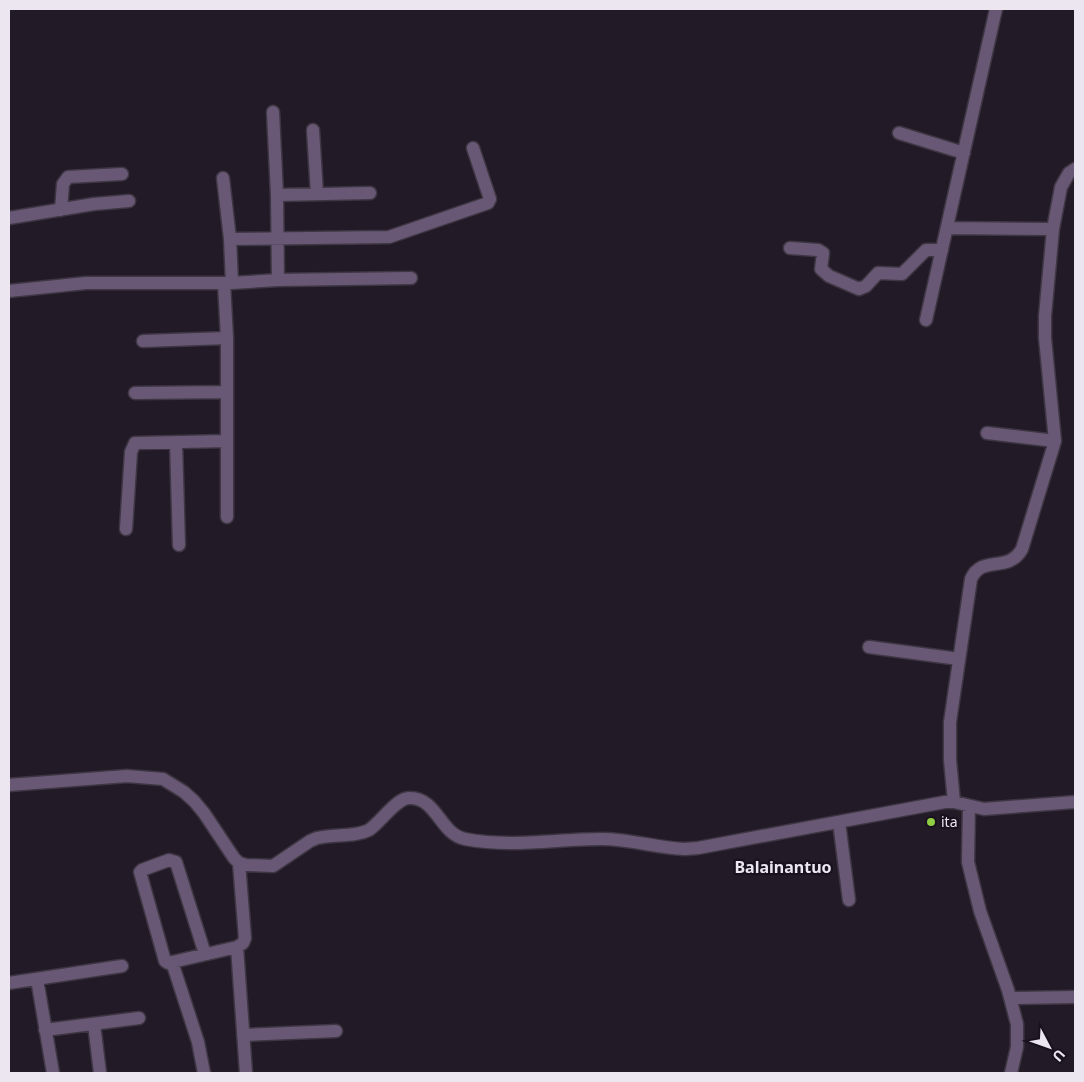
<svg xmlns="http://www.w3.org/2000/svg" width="1084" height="1082" viewBox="0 0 1084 1082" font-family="'Noto Sans',sans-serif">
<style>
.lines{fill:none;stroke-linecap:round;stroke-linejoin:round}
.minor-casing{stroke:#3e3743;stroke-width:15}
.minor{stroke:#695875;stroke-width:12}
.poi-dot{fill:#8fcd42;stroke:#19121e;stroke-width:2}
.labels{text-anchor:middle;stroke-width:4.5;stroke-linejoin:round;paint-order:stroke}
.poi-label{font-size:14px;fill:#ebe6ef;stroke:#19121e;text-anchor:start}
.quarter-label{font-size:16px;font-weight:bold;fill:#ebe6ef;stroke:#19121e}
</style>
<rect width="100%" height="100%" fill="#221b27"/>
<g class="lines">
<g class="minor-casing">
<path id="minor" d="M273 112 277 195 278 280
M313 130 317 194
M899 133 964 153
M223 178 230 239
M277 195 370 193
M61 210 63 184 68 177 122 174
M9 218 94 204 129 201
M947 228 1053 229
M790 248 818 250 823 253 821 269 829 276 859 289 866 286 878 273 902 274 926 250H942
M224 283 227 338V517
M232 283 230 239 389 237 488 203 490 199 473 148
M9 291 86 283H232L278 280 411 278
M926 320 996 9
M143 341 227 338
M135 393 226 392
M987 433 1055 441
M176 442 179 545
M126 529 131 452 135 443 227 441
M869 647 959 659
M9 785 127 776 163 779 184 792 194 801 204 813 234 858 239 863 246 865 273 866 310 841 317 838C332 834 356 837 369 830 381 822 397 797 410 798 437 798 440 834 465 839 511 848 556 839 602 839 630 839 657 848 685 849L698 848 945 802H954L984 809 1075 802
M954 802 950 760V722L971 579C982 554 1008 574 1022 549L1055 441 1045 338V316L1053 229 1061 187 1069 173 1075 169
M969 806 968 862 980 911 1008 990 1017 1024V1047L1011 1073
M839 822 849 900
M237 947 246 1073
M205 954 176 862 169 860 142 870 140 872 165 961 168 963 237 947 243 943 245 938 239 863
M172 962 198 1042 204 1073
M37 979 53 1073
M9 983 122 966
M1010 998 1075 997
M94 1024 100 1073
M45 1030 139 1018
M243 1035 336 1031"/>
</g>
<use href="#minor" class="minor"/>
</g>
<circle class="poi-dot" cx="931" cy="822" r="5"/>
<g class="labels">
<g class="poi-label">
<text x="941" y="827">ita</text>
</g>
<g class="quarter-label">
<text x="783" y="873">Balainantuo</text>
</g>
</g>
<rect width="1084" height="1082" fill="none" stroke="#ebe6ef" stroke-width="20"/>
<g transform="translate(1049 1047) rotate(131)" stroke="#19121e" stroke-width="4" paint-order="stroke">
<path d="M0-4L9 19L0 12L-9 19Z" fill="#ebe6ef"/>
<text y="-8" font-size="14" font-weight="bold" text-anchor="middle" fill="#ebe6ef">U</text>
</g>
</svg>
